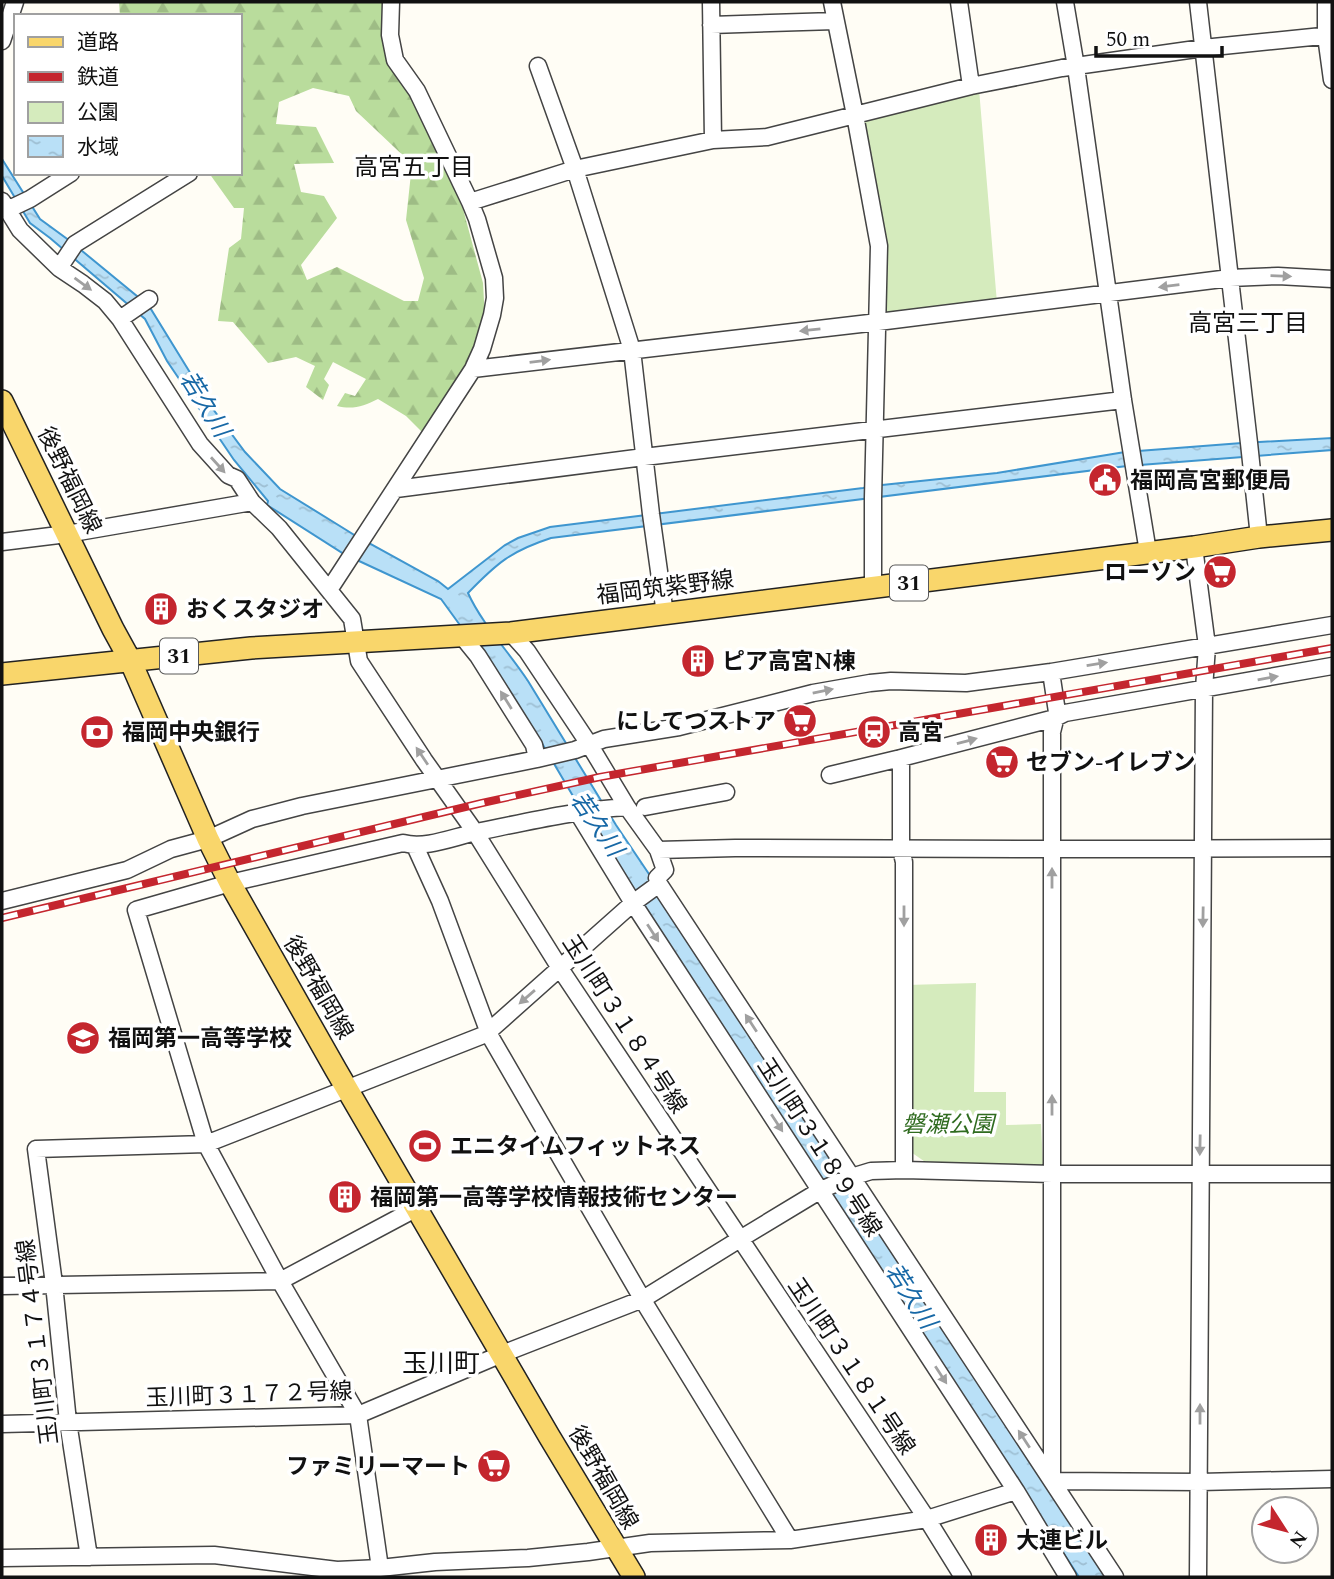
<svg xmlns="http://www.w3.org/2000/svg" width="1334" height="1579" viewBox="0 0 1334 1579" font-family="Spectral,'Noto Sans JP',serif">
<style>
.forest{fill:url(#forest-firs);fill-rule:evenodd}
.park{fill:#d5ebbd}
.water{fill:url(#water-ripples);stroke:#3f96cf;stroke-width:2}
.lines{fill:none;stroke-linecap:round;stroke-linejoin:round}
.minor-casing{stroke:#444;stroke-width:19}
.major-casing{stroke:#222;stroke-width:24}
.minor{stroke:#fff;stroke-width:16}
.major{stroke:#f9d66b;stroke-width:21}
.rail-casing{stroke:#c4262e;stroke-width:8}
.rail{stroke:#fff;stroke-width:5;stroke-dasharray:16;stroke-linecap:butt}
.oneway{fill:#a0a0a0}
.labels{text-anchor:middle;stroke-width:7;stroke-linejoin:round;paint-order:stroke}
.shield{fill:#fff;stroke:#585858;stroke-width:2}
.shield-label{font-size:21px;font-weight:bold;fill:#111}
.street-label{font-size:23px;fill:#111;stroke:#fff}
.poi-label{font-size:23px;font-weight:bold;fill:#111;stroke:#fff;text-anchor:start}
.park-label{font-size:23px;font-style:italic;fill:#2f6b1f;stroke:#fff}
.neighbourhood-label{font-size:24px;fill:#111;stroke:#fff}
.water-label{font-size:24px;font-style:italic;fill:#1768a6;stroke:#fff}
.quarter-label{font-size:26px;fill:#111;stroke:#fff}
</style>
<defs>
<pattern id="forest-firs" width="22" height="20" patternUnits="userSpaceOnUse" patternTransform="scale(1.75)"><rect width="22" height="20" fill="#b9dc9c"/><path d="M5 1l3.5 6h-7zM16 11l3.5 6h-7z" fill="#9ebc85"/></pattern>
<pattern id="water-ripples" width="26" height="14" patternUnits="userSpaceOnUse" patternTransform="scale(1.75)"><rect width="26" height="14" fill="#b9e0f7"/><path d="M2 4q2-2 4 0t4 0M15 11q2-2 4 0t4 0" fill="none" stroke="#9ebfd3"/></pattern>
</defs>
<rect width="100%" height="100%" fill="#fffdf5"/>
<path class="forest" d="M119 2H384L413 94 463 209 483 283 485 319 469 366 425 435 406 416 378 399C364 406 353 410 337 406L345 393 355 396 366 379 333 362 324 379 329 385 323 400 306 387 315 366 296 357 268 363 233 322 218 321 229 248 241 239 244 208H234L209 173H240V16H120ZM313 88 349 96 356 111 412 164 406 220 424 278 418 301H404L337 267 307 280 301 265 337 218 324 196 301 192 294 164 334 163 316 127 276 124 279 102Z"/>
<path class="park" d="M979 89 997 303 884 316 859 118Z
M976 983 974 1092H1006V1125L1041 1124 1043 1166H931L908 1150 907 985Z"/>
<path class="water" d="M2 159 40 219 70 241 149 306 210 405 245 452 280 489 356 536 438 581 448 589 505 545 518 538 550 527 863 488 882 485 997 473 1125 452 1242 443 1332 438V450L1127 466 551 538C511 551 497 563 468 593 482 624 509 652 528 681L616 825 692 938 1108 1577H1079L590 825 543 745 506 693 486 661 441 599 344 554 267 505 268 501 234 460 167 361 145 319 50 238 30 223 2 176Z"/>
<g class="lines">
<g class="minor-casing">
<path id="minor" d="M711 2 713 140
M832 2 855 115 879 246 873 498V587
M959 2 971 86
M1065 2 1076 67 1123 400 1148 552
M1198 2 1249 443 1259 537
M1326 2V36L1332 80
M711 25 835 21
M2 41 15 2
M538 66 575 169 632 350 651 514 665 614
M2 201 20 230 59 268 83 284 105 301 120 319 200 444 228 475 237 479 252 502 279 528 352 619 359 661 424 760 475 832 563 973 927 1519 963 1577
M470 202 575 169 713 140 767 137 971 86 1062 68 1203 48 1332 35
M7 210 30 199 71 173
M59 268 75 244 189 173
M120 319 149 299
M473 369 878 322 1230 278 1278 276 1332 279
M396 489 644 457 1123 400
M2 542 67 534 252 502
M1194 547 1207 646 1204 689 1198 1577
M329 590 473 369 482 349 492 315 495 298 494 278 477 219 470 202 417 91 395 60 390 35 391 2
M511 633 527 651 589 744 627 807 658 850 665 870 657 878 659 884
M461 635 478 656 534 745 537 759
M1051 672 1057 712 1052 732V1481L1200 1482 1332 1479
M901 758V849L904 862V1170
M830 775 901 758 1055 718 1065 713 1332 666
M645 807 726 792
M578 813 633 903 1016 1491 1068 1577
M415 846 440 901 490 1036 647 1307 790 1540
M658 850 735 848 1052 849 1332 848
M659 884 1115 1577
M2 901 127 870 171 849 208 839 252 819 302 806 537 759 575 750 604 739 679 727 813 693 870 683 891 681 966 683 1051 672 1332 625
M2 1286 280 1281 417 1208
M2 1424 358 1415 502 1354 643 1299 740 1239 821 1190 848 1178 871 1171 904 1170 1052 1174H1332
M89 1557 68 1422 54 1284 36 1149 206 1144 481 1036 488 1032 633 903 659 884
M2 1558 214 1555 337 1570 380 1568 435 1562 528 1558 588 1552 650 1543 790 1540 927 1519 1016 1491
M379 1577 380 1568 358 1415 280 1281 206 1144 136 910 230 883 403 843C426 849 453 837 477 832 526 822 577 810 627 807"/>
</g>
<g class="major-casing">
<path id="major" d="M2 401 113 629 130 660 208 839 230 883 336 1070 549 1436 634 1577
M2 674 251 648 511 633 1194 547 1259 537 1332 530"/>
</g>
<use href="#minor" class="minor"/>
<use href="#major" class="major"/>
<g class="rail-casing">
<path id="rail" d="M2 918 482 803 600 777 1332 648"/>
</g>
<use href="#rail" class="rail"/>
</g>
<defs><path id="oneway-solid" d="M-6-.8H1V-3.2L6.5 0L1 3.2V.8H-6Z" transform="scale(1.75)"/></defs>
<g class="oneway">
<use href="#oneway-solid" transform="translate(1281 276) rotate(2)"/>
<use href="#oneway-solid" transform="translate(83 284) rotate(36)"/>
<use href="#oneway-solid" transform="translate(1169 286) rotate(173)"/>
<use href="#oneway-solid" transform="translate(810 330) rotate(174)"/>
<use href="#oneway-solid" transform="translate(540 361) rotate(-7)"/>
<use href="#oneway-solid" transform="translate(218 465) rotate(48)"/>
<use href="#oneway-solid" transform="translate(1097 664) rotate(-9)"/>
<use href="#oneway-solid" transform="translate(1268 678) rotate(-10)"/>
<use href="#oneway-solid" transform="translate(823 691) rotate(-11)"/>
<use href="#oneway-solid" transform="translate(506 700) rotate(-122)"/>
<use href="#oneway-solid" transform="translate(967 741) rotate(-15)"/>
<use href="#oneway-solid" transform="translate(422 756) rotate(-124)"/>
<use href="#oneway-solid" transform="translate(1052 878) rotate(-90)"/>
<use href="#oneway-solid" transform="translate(904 916) rotate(90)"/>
<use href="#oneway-solid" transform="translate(1203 917) rotate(91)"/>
<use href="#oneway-solid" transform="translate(653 933) rotate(57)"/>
<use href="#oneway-solid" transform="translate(527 997) rotate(139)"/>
<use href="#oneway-solid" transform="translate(751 1023) rotate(-123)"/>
<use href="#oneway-solid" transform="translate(1052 1105) rotate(-90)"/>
<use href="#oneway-solid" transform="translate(777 1123) rotate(57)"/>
<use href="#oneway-solid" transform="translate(1200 1145) rotate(91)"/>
<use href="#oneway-solid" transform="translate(941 1375) rotate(57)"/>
<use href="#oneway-solid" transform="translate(1200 1414) rotate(-90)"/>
<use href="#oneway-solid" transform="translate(1024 1439) rotate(-123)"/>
</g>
<defs>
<g id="civic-disc" transform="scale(1.75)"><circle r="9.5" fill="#c4262e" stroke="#fff"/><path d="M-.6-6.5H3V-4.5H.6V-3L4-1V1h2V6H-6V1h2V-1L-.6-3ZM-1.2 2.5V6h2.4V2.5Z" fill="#fff"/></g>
<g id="supermarket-disc" transform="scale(1.75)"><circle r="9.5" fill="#c4262e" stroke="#fff"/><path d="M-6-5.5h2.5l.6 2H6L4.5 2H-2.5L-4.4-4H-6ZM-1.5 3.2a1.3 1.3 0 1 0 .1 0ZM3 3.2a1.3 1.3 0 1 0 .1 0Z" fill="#fff"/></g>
<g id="building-disc" transform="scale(1.75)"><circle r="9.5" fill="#c4262e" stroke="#fff"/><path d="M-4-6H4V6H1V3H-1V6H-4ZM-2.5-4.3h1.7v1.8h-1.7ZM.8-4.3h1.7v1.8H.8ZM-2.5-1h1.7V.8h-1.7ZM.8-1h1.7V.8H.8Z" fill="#fff"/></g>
<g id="bank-disc" transform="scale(1.75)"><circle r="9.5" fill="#c4262e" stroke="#fff"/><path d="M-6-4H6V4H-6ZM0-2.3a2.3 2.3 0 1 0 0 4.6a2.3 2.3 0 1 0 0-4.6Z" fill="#fff"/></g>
<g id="station-disc" transform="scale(1.75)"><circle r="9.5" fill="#c4262e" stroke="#fff"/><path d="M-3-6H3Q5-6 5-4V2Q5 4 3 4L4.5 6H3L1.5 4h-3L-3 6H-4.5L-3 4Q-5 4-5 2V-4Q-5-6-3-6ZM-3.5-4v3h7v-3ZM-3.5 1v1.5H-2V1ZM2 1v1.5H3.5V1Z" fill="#fff"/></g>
<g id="school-disc" transform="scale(1.75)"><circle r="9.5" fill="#c4262e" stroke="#fff"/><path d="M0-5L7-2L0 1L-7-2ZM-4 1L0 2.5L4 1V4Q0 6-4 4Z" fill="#fff"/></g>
<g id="stadium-disc" transform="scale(1.75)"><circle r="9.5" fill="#c4262e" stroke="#fff"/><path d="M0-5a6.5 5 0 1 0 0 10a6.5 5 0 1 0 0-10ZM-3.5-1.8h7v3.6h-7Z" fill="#fff"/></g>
</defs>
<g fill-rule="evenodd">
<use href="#civic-disc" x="1105" y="480"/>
<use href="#supermarket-disc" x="1220" y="572"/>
<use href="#building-disc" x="161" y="609"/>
<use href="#building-disc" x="698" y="661"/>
<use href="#supermarket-disc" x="800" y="721"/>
<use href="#bank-disc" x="97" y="732"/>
<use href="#station-disc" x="874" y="732"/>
<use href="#supermarket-disc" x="1002" y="762"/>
<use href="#school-disc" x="83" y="1038"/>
<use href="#stadium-disc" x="425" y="1146"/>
<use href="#building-disc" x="345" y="1197"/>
<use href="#supermarket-disc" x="494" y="1466"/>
<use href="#building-disc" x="991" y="1540"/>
</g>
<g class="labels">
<g class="shield">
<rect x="890" y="565.5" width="38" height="35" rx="5"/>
<rect x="160" y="638.5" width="38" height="35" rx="5"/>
</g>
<g class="shield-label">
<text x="909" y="590">31</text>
<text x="179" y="663">31</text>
</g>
<g class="street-label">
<text transform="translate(70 480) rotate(64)" y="8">後野福岡線</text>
<text transform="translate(665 587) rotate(-7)" y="8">福岡筑紫野線</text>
<text transform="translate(319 987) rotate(60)" y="8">後野福岡線</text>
<text transform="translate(625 1024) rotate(57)" y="8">玉川町３１８４号線</text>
<text transform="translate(820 1147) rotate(57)" y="8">玉川町３１８９号線</text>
<text transform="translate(37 1342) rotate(-97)" y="8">玉川町３１７４号線</text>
<text transform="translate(852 1366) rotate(56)" y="8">玉川町３１８１号線</text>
<text transform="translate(249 1394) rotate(-2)" y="8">玉川町３１７２号線</text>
<text transform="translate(604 1477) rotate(60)" y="8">後野福岡線</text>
</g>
<g class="poi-label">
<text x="1130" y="488">福岡高宮郵便局</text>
<text x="1196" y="580" text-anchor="end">ローソン</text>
<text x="186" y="617">おくスタジオ</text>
<text x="722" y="669">ピア高宮N棟</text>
<text x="776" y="729" text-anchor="end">にしてつストア</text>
<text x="122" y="740">福岡中央銀行</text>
<text x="898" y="740">高宮</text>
<text x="1026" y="770">セブン-イレブン</text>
<text x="108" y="1046">福岡第一高等学校</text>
<text x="450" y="1154">エニタイムフィットネス</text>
<text x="370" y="1205">福岡第一高等学校情報技術センター</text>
<text x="470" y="1474" text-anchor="end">ファミリーマート</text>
<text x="1016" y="1548">大連ビル</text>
</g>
<g class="park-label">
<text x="948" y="1132">磐瀬公園</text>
</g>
<g class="neighbourhood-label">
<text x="414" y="175">高宮五丁目</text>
<text x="1248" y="331">高宮三丁目</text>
</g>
<g class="water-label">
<text transform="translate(205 404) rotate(58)" y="8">若久川</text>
<text transform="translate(597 824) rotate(55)" y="8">若久川</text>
<text transform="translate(911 1296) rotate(57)" y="8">若久川</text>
</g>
<g class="quarter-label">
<text x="441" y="1372">玉川町</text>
</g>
</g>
<rect width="1334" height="1579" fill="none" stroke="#111111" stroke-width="7"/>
<rect x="14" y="14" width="228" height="161" fill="#ffffff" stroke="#a0a0a0" stroke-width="2"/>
<rect x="28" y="37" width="35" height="10" fill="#f9d66b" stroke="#a0a0a0" stroke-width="2"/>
<text x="77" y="49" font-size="21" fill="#111111">道路</text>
<rect x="28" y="72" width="35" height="10" fill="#c4262e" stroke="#a0a0a0" stroke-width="2"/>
<text x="77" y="84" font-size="21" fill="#111111">鉄道</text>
<rect x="28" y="102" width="35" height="21" fill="#d5ebbd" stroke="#a0a0a0" stroke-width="2"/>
<text x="77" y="119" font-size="21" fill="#111111">公園</text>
<rect x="28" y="136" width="35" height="21" fill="url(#water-ripples)" stroke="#a0a0a0" stroke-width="2"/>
<text x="77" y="154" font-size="21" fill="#111111">水域</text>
<g transform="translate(1285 1530) rotate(126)"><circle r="33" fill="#ffffff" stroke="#a0a0a0" stroke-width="2"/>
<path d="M0-5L12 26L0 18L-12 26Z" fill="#c4262e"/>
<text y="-10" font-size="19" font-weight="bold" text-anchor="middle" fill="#111111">N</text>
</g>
<path d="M1096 46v10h126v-10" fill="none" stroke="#111111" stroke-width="3.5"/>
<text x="1106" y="46" font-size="21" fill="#111111" stroke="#ffffff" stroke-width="5" paint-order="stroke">50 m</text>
</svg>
